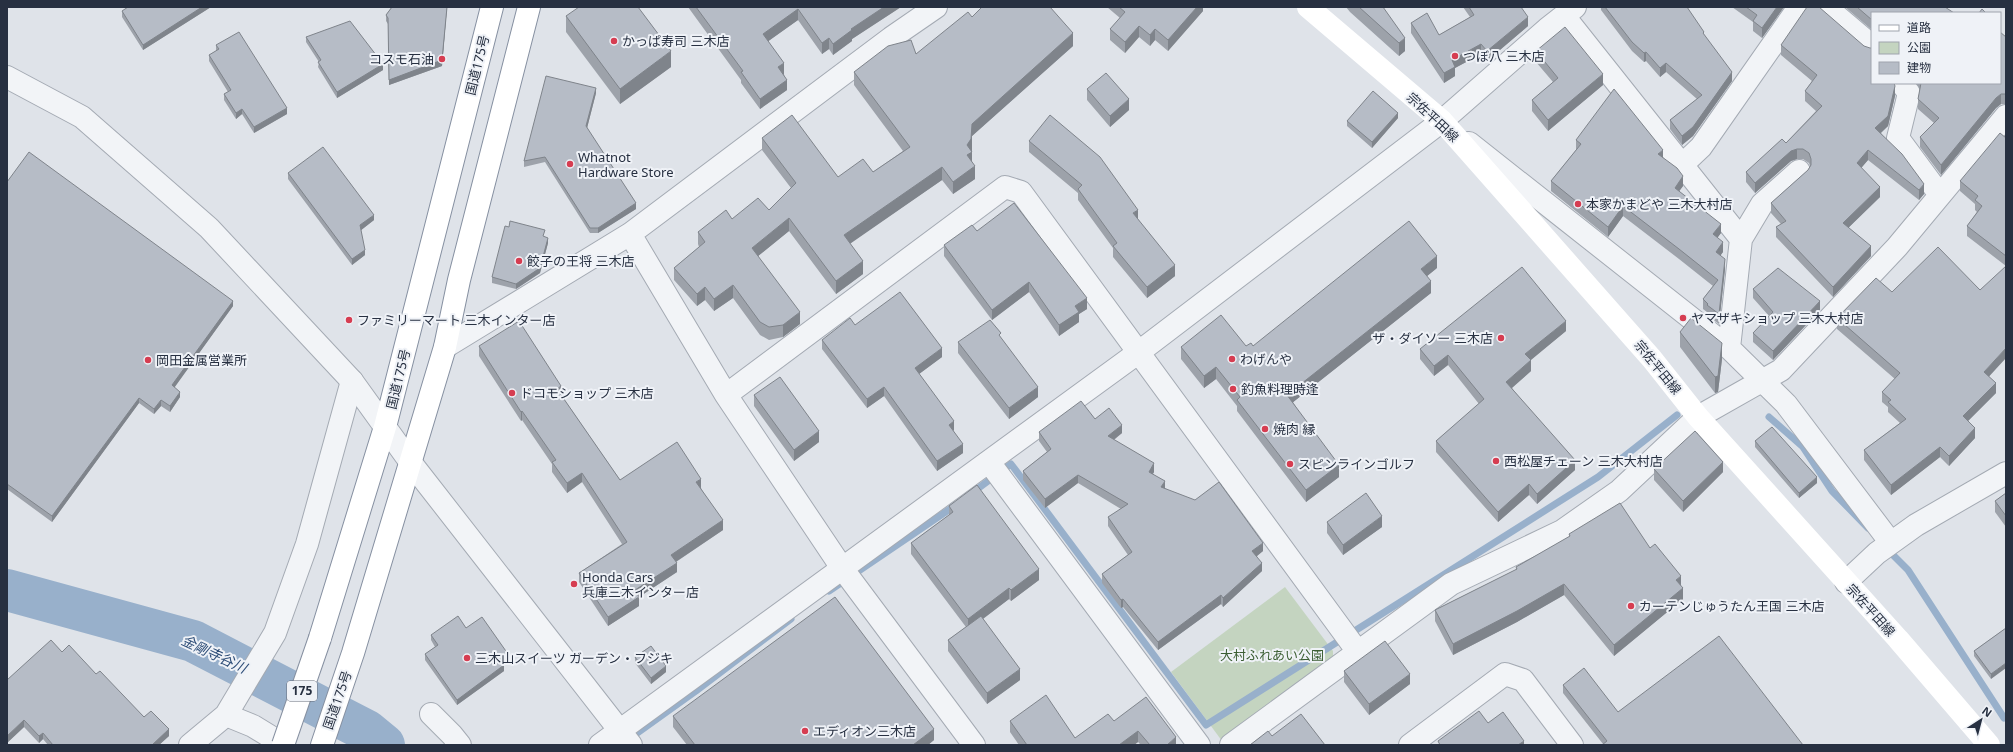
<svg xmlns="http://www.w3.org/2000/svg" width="2013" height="752" viewBox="0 0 2013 752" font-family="'Noto Sans','Noto Sans JP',sans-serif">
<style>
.green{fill:#c4d4c0}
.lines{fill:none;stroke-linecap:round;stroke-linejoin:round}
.stream{stroke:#98b0cb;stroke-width:7}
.river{stroke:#98b0cb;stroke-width:42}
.minor-casing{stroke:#a4aab3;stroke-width:24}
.tertiary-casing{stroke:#a4aab3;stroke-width:24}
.trunk-casing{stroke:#8690a1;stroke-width:24}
.minor{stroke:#f2f4f7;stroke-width:22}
.tertiary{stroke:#f2f4f7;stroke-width:22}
.secondary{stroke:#fff;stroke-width:22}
.trunk{stroke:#fff;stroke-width:22}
.trunk-bridge-casing{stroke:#8690a1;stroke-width:24;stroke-linecap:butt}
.trunk-bridge{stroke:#fff;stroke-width:22}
.wall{fill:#9da2aa}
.shaded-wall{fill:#7f848b}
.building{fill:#b6bcc6;stroke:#7f848b}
.poi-dot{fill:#d63d51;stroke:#eff2f7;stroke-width:1.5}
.labels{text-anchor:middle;stroke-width:4;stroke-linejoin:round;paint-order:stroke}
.shield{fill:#eff2f7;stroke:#636a78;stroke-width:1}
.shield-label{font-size:12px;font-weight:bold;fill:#273041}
.poi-label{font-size:13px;fill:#273041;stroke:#eff2f7;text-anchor:start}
.street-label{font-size:13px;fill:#273041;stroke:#eff2f7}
.park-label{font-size:13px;fill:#3b5e33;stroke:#eff2f7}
.water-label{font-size:14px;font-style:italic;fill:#2f4e78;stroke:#eff2f7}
</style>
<rect width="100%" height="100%" fill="#dfe3e9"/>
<path class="green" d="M1285 587 1333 651V668L1225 745 1171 672Z"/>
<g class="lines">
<path class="stream" d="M1769 417 1803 447 1832 491 1868 528
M972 493 1011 464 1206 725 1598 477 1677 415
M1887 549 1908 570 2004 718
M829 591 956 505
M629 739 696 691 791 619"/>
<path class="river" d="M7 590 193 641 367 731 384 745"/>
<g class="minor-casing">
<path id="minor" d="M1826 7 1872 46
M1564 16 1741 239
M1901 83 1909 93 1898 138 1940 195
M1469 143 1729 348 1786 404 1891 543
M1682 165 1701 147 1799 7
M630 234 726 395 842 568 974 745
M445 347 630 234 891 38 936 7
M1729 348 1741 239 1762 204 1799 171
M726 395 1005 187 1021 192 1358 652
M989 462 1199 745
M1846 582 1877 553 1916 525 2006 473
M431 714 452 735 460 745
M226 715 253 726 284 745
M190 745 226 715 275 633 307 544 352 381
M600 745 1139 352 1442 121 1547 29 1575 7
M1231 745 1451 584 1562 531 1619 491 1698 417 1781 370 1897 247 2006 116
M1410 745 1505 674 1523 680 1572 745"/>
</g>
<g class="tertiary-casing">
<path id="tertiary" d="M7 77 82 117 209 228 352 381 411 463 631 745"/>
</g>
<g class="trunk-casing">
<path id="trunk" d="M320 638 385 427 492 7
M322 745 353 653 445 347 459 280 529 7"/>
</g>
<use href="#minor" class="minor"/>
<use href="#tertiary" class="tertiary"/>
<path class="secondary" d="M1308 7 1442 121 1652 359 1698 417 1898 639 1989 745"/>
<use href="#trunk" class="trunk"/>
<g class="trunk-bridge-casing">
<path id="trunk-bridge" d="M283 745 320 638"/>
</g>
<use href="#trunk-bridge" class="trunk-bridge"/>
</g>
<path class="wall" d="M211 7 143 50 122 17V11Z
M392 7H447L442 66 389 85 388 24 386 21V15Z
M688 7H901L852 39V41L833 55 829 49 822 54 798 20 768 41 784 74 787 90 760 109 741 83V80Z
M1107 7H1203V11L1168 51 1155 40 1150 46 1139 37 1125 53 1110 40V29L1120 18Z
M1346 7H1383L1405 51 1399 56 1350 12Z
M1463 7H1511L1528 26 1487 61 1481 54 1455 68V76L1444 83 1411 33V23L1439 35 1470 17Z
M1601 7H1687L1732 81 1693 136 1682 145 1670 129V120L1697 99 1666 72 1660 77 1646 61 1644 62 1632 51 1601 10Z
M1732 7H1784L1762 38 1753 31V22Z
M1845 7H1945L1872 13V30Z
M566 16 671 67 620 104 566 32Z
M972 17 1073 46 972 136V162L975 179 953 194 942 180 850 243 863 274 836 294 789 231 758 256 800 324 783 337 769 340 760 335 733 298 714 311 705 300 697 306 674 280V268L699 247 698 244V232L732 219 769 210 791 188 762 150V138L838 177 873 172 903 151 854 85V72L916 54Z
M306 37 383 70 337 98 318 67 319 62 306 42Z
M2006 37V104H2001L1996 108 1941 175 1920 147V137L1934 123 1918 109V99L1920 89 1916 83H2000Z
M216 45 287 114 254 133 242 114 236 119 224 100V94L228 92 209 61V55L216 51Z
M1781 45 1895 96 1888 126 1881 133 1924 194 1919 200 1868 160 1861 168 1880 197 1848 228 1871 256 1833 297 1776 237V227L1781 224 1771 213V203L1808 170 1810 166 1809 163 1803 159H1797L1791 161 1755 193 1746 182V172L1786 143 1816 111 1805 101V91L1812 81 1781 55Z
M1536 51 1603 85 1548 131 1532 111V100L1553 82 1536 62Z
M1087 89 1129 110 1110 127 1087 100Z
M596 93 587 128 636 209 598 233H590L545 162 524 167V161Z
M1398 118 1372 148 1347 126V121Z
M2006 138V266L1967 236V226L1977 212 1975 210V204L1960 191V181Z
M1576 140 1663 157 1683 186 1679 191 1721 233 1717 237 1723 252 1720 255 1725 269 1719 324 1707 315V312L1703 309V299L1713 286 1679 259 1623 216 1608 237 1551 191V181L1576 150Z
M1029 141 1138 219 1175 276 1147 298 1113 257V248L1078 200V193L1029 152Z
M288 173 374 220 361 230 365 255 352 265 288 179Z
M7 182 233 306 174 387 180 397 170 412 161 406 154 414 139 403 52 522 7 489Z
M977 231 1087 309 1079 314V322L1059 336 1029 292 992 320 944 256V245Z
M545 237 548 243 540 273 516 289 492 283V277Z
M1437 268 1427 276 1431 293 1293 402 1339 477 1306 502 1237 411V406L1216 379 1204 388 1181 359V347L1253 346Z
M1753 289 1820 310 1773 360 1753 342V333L1769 316 1753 298Z
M1837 318 1989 376 1996 393 1968 421 1975 438 1949 466 1940 457 1891 495 1864 460V450L1900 423 1888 412V407L1882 402V392L1895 379 1837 329Z
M855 325 942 357 919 374 954 430 953 431 963 453 937 471 884 396 867 408 822 349V340Z
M1566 331 1530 360 1531 371 1512 388 1575 470 1537 504 1529 495 1498 522 1436 452V441L1479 404 1448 365 1434 376 1420 359V349Z
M1680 332 1722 359 1718 392 1715 393 1680 347Z
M958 342 1038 397 1009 419 958 353Z
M479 346 561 395 620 480 701 488 723 530 676 562 677 572 639 597V606L608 626 579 582V573L622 544 582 482 567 493 552 472V464L522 420 521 421 479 356Z
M754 395 819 442 794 461 754 406Z
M1095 419 1122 433 1114 440 1154 472 1153 474 1165 488 1263 551 1257 556 1262 571 1223 607 1221 604 1158 650 1123 607 1121 608 1102 583V574L1128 555 1108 526V517L1121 509 1078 483 1045 508 1023 480V471L1047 452 1039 441V432Z
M1755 441 1817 483 1799 498 1755 447Z
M1654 469 1723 472 1683 512 1654 480Z
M2006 493V527L1995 512V501Z
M949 506 1039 580 1011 601 1009 599 983 619 1020 680 987 704 948 651V640L966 627 911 554V543L949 515Z
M1327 522 1382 527 1343 555 1327 533Z
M1569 534 1650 548 1681 587 1683 599 1614 656 1564 595 1517 622 1453 655 1435 621V610L1516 570V567L1569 537Z
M466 628 508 659 503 663 504 671 457 705 425 660V654L435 647 431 640V635Z
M2006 628 1991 679 1974 656V651Z
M62 652 96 674 144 717 169 736 159 745H48L43 739 39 743 24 727 7 743Z
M635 657 666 672 651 684 635 663Z
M1344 671 1410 684 1369 715 1344 682Z
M1563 685 1618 712 1803 745 1603 744 1563 693Z
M673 716 934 740 928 745H687L673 727Z
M1010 721 1075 738 1114 721 1176 745H1141L1138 742 1134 745H1019L1010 732Z"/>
<path class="shaded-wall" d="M202 7H211L143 50V45Z
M447 7 442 66 389 85V80Z
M884 7H901L852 39V41L833 55V44L851 29Z
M1197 7H1203V11L1168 51V40Z
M1777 7H1784L1762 38V28Z
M798 9V20L763 45V34Z
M1528 17V26L1487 61V51Z
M1139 26V37L1125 53V42Z
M1155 29V40L1150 46V35Z
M1073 33V46L972 136V164L967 168V145L972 124Z
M829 38V49L822 54V43Z
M1405 38V51L1399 56V43Z
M1481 44V54L1455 68V76L1444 83V73L1452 60Z
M671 51V67L620 104V89Z
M1646 52V61L1644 62V53Z
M784 63V74L778 78V67Z
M1666 63V72L1660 77V68Z
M383 64V70L337 98V92Z
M1732 72V81L1693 136 1682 145V136Z
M1603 74V85L1548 131V120Z
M787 80V90L760 109V99Z
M1895 86V96L1888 126 1875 138V128Z
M596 88V93L586 132V126Z
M2001 94V104L1996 108 1941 175V165L1996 98Z
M1129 99V110L1110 127V116Z
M287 108V114L254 133V127Z
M242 109V114L236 119V113Z
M1398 113V118L1372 148V142Z
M1797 149V159L1791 161 1755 193V183L1791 151Z
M1663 150V160L1658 154Z
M1868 150V160L1857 173V163Z
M975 166V179L953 194V182Z
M942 167V180L844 248V235Z
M1683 176V186L1675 197V188Z
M1924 184V194L1919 200V190Z
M1880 187V197L1843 233V223Z
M636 203V209L598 233V228Z
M1623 206V216L1608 237V227Z
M1138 210V221L1133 213Z
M374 215V220L360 231V225Z
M789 218V231L752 261V248Z
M1721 224V233L1713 244V234Z
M548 238V243L540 273 516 289V284Z
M1723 242V252L1716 262V252Z
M1871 246V256L1833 297V287Z
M365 250V255L352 265V259Z
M1437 256V268L1421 281V269Z
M1725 259V269L1719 324V314Z
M863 261V274L836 294V281Z
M1175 265V276L1147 298V287Z
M1431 281V293L1287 407V395Z
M1029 282V292L992 320V310Z
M733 285V298L714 311V299Z
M705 287V300L697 306V294Z
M1087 298V309L1079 314V322L1059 336V325L1075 306Z
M233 301V306L172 391V385Z
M1820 301V310L1773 360V351Z
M800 312V324L783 337V325Z
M1566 321V331L1525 365V354Z
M1722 343V359L1718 392 1715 393V377Z
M942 348V357L915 377V368Z
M2006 348V358L1984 382V372Z
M1448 355V365L1434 376V366Z
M1531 360V371L1506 393V382Z
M1216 367V379L1204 388V376Z
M1996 383V393L1963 426V416Z
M561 386V396L557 389Z
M884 387V396L867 408V399Z
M1038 387V397L1009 419V408Z
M180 392V397L170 412V406Z
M139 398V403L52 522V516Z
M161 400V406L154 414V409Z
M522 411V420L521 421V412Z
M954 421V430L949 434V425Z
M1122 425V433L1108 444V436Z
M1975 428V438L1949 466V456Z
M819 431V442L794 461V450Z
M963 444V453L937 471V461Z
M1940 447V457L1891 495V485Z
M1575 460V470L1537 504V494Z
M1723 462V472L1683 512V501Z
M1154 463V472L1149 480V472Z
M1339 465V477L1306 502V490Z
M582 473V482L567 493V483Z
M1078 475V483L1045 508V499Z
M1817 477V483L1799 498V493Z
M701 479V488L696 491V482Z
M1165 481V490L1161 487Z
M1529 484V495L1498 522V512Z
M1382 516V527L1343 555V545Z
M723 520V530L671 565V555Z
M1263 543V551L1252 560V551Z
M677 563V572L639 597V606L608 626V617L635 590Z
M1262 563V571L1223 607V598Z
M1039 569V580L1011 601V590Z
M1681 576V587L1676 580Z
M1564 584V595L1517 622 1453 655V644Z
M1009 588V599L968 630V619Z
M1683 588V599L1614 656V645Z
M1221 595V604L1158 650V642Z
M1123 599V607L1121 608V600Z
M508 654V659L500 665V660Z
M2006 663V668L1991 679V674Z
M504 665V671L457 705V700Z
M666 666V672L651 684V678Z
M1020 669V680L987 704V693Z
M1410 674V684L1369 715V704Z
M24 720V727L7 743V736Z
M169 729V736L159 745H152Z
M934 729V740L928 745H913Z
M1138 731V742L1134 745H1119Z
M43 733V739L39 743V736Z
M1176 737V745H1167Z
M1524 741V745H1518Z"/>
<path class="building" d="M128 7H202L143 45 122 11Z
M392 7H447L442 60 389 80 388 18 386 15Z
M579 7H638L671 51 620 89 566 16Z
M696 7H884L851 29 852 30 833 44 829 38 822 43 798 9 763 34 784 63 778 67 787 80 760 99 741 72 743 71Z
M982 7H1050L1073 33 972 124 971 139 967 145 972 152 967 155 975 166 953 182 942 167 844 235 863 261 836 281 789 218 752 248 800 312 783 325 769 327 760 322 733 285 714 299 705 287 697 294 674 268 705 242 698 232 726 210 732 219 758 198 769 210 796 183 762 138 792 115 838 177 863 159 873 172 910 147 854 72 888 46 911 40 916 54 968 12 972 17Z
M1119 7H1197L1168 40 1155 29 1150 35 1139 26 1125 42 1110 29 1125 12Z
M1359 7H1383L1405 38 1399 43Z
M1469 7H1521L1528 17 1487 51 1481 44 1452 60 1455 67 1444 73 1411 23 1427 13 1439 35 1474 15Z
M1605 7H1687L1704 32 1703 33 1732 72 1693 127 1682 136 1670 120 1702 95 1666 63 1660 68 1646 52 1644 53 1632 42Z
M1746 7H1777L1762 28 1753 21 1757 15Z
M1807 7H1819L1864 46 1870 48H1872V83H1894L1895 86 1888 116 1875 128 1902 154 1924 184 1919 190 1868 150 1857 163 1880 187 1843 223 1871 246 1833 287 1776 227 1786 221 1771 203 1808 170 1811 165V159L1809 153 1803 149H1797L1791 151 1755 183 1746 172 1782 139 1786 143 1822 106 1805 91 1817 75 1781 45Z
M1857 7H1945L1954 13H1872V20Z
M1982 9 1986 13H1979Z
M350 21 383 64 337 92 318 62 321 60 306 37Z
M1565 27 1603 74 1548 120 1532 100 1558 78 1536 51Z
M239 32 287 108 254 127 242 109 236 113 224 94 231 90 209 55 219 49 216 45Z
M2000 32 2006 37V94H2001L1996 98 1941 165 1920 137 1939 118 1918 99 1921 83H2000Z
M1106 73 1129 99 1110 116 1087 89Z
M546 76 596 88 586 126 636 203 598 228H590L545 157 524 161Z
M1614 89 1663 150 1658 154 1677 168 1683 176 1675 188 1721 224 1713 234 1723 242 1716 252 1725 259 1719 314 1707 305 1708 304 1703 299 1718 280 1679 249 1623 206 1608 227 1551 181 1581 144 1576 140Z
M1373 91 1398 113 1372 142 1347 121Z
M1050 115 1100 157 1138 210 1133 213 1175 265 1147 287 1113 246 1117 243 1078 189 1082 185 1029 141Z
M2000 133 2006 138V256L1967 226 1982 206 1975 200 1978 196 1960 181Z
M323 147 374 215 360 225 365 250 352 259 288 173Z
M29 152 233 301 172 385 180 392 170 406 161 400 154 409 139 398 52 516 7 484V182Z
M1014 203 1087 298 1075 306 1079 312 1059 325 1029 282 992 310 944 245 972 225 977 231Z
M510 221 545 230 543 236 548 238 540 268 516 284 492 277 505 226 509 227Z
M1409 221 1437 256 1421 269 1431 281 1287 395 1339 465 1306 490 1237 400 1240 397 1216 367 1204 376 1181 347 1221 315 1246 346 1251 343 1253 346Z
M1938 247 1980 290 2006 266V348L1984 372 1996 383 1963 416 1975 428 1949 456 1940 447 1891 485 1864 450 1906 419 1888 402 1891 400 1882 392 1900 373 1837 318 1876 278 1892 292Z
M1522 267 1566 321 1525 354 1531 360 1506 382 1575 460 1537 494 1529 484 1498 512 1436 441 1484 399 1448 355 1434 366 1420 349Z
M1778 268 1820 301 1773 351 1753 333 1773 312 1753 289Z
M900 292 942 348 915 368 954 421 949 425 963 444 937 461 884 387 867 399 822 340 850 318 855 325Z
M1691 318 1722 343 1718 376 1715 377 1680 332Z
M990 320 1001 333 999 335 1038 387 1009 408 958 342Z
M519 321 561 386 557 389 620 480 677 442 701 479 696 482 723 520 671 555 677 563 635 590 639 597 608 617 579 573 627 542 582 473 567 483 552 462 556 460 522 411 521 412 479 346Z
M780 377 819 431 794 450 754 395Z
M1081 401 1095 419 1109 408 1122 425 1108 436 1154 463 1149 472 1165 481 1161 487 1195 500 1219 482 1263 543 1252 551 1262 563 1223 598 1221 595 1158 642 1123 599 1121 600 1102 574 1132 552 1108 517 1128 504 1078 475 1045 499 1023 471 1051 449 1039 432Z
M1772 427 1817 477 1799 493 1755 441Z
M1695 431 1723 462 1683 501 1654 469Z
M977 485 1039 569 1011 590 1009 588 968 619 911 543 953 512 949 506Z
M1366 493 1382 516 1343 545 1327 522Z
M2006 493V516L1995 501Z
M1620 503 1650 548 1655 544 1681 576 1676 580 1683 588 1614 645 1564 584 1517 611 1453 644 1435 610 1517 569 1516 567 1570 536 1569 534Z
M835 597 934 729 913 745H695L673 716Z
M458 616 466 628 482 617 508 654 500 660 504 665 457 700 425 654 438 645 431 635Z
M981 616 1020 669 987 693 948 640Z
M2006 628V663L1991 674 1974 651Z
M1719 636 1803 745H1602L1607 741 1563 685 1584 668 1618 712Z
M51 640 62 652 69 645 96 674 100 671 144 717 151 711 169 729 152 745H53L43 733 39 736 24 720 7 736V680Z
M1385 641 1410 674 1369 704 1344 671Z
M651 646 666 666 651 678 635 657Z
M1046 695 1075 738 1108 714 1114 721 1146 697 1176 737 1167 745H1150L1138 731 1119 745H1027L1010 721Z
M1479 711 1488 723 1503 712 1524 741 1518 745H1440L1438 741Z
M1301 714 1325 745H1250L1268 731 1272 736Z"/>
<g class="poi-dot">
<circle cx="614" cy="41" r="4"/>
<circle cx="1455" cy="56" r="4"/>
<circle cx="442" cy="59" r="4"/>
<circle cx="570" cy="164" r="4"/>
<circle cx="1578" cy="204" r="4"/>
<circle cx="519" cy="261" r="4"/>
<circle cx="1683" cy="318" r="4"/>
<circle cx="349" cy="320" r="4"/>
<circle cx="1501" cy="338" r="4"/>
<circle cx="1232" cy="359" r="4"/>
<circle cx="148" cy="360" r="4"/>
<circle cx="1233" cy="389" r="4"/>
<circle cx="512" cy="393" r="4"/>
<circle cx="1265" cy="429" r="4"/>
<circle cx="1496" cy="461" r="4"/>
<circle cx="1290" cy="464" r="4"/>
<circle cx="574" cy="584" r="4"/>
<circle cx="1631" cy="606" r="4"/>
<circle cx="467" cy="658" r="4"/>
<circle cx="805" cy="731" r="4"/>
</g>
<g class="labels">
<rect class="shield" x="287" y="681" width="30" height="20" rx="3"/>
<g class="shield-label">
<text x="302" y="695">175</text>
</g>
<g class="poi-label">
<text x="622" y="46">かっぱ寿司 三木店</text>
<text x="1463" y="61">つぼ八 三木店</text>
<text x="434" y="64" text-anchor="end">コスモ石油</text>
<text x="578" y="162">Whatnot<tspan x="578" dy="15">Hardware Store</tspan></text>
<text x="1586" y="209">本家かまどや 三木大村店</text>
<text x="527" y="266">餃子の王将 三木店</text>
<text x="1691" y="323">ヤマザキショップ 三木大村店</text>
<text x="357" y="325">ファミリーマート 三木インター店</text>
<text x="1493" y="343" text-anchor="end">ザ・ダイソー 三木店</text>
<text x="1240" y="364">わげんや</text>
<text x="156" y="365">岡田金属営業所</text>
<text x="1241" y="394">釣魚料理時逢</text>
<text x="520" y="398">ドコモショップ 三木店</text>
<text x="1273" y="434">焼肉 縁</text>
<text x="1504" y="466">西松屋チェーン 三木大村店</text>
<text x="1298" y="469">スピンラインゴルフ</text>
<text x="582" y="582">Honda Cars<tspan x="582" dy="15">兵庫三木インター店</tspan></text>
<text x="1639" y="611">カーテンじゅうたん王国 三木店</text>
<text x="475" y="663">三木山スイーツ ガーデン・フジキ</text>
<text x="813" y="736">エディオン三木店</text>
</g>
<g class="street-label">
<text transform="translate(477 65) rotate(-76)" y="5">国道175号</text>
<text transform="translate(1433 117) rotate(43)" y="5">宗佐平田線</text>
<text transform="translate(1658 367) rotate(51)" y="5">宗佐平田線</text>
<text transform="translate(398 379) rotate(-76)" y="5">国道175号</text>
<text transform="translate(1871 610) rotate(48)" y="5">宗佐平田線</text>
<text transform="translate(337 700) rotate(-71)" y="5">国道175号</text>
</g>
<g class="park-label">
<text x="1272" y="660">大村ふれあい公園</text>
</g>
<g class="water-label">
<text transform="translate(214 654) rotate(25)" y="5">金剛寺谷川</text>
</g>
</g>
<rect width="2013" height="752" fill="none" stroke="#273041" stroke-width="16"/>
<rect x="1871" y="12" width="130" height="72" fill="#eff2f7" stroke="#9fa4ae"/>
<rect x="1879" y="25" width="20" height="6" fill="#ffffff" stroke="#9fa4ae"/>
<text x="1907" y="32" font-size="12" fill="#273041">道路</text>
<rect x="1879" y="42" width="20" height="12" fill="#c4d4c0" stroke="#9fa4ae"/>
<text x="1907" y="52" font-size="12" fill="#273041">公園</text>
<rect x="1879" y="62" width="20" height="12" fill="#b6bcc6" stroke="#9fa4ae"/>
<text x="1907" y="72" font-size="12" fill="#273041">建物</text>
<g transform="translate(1981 720) rotate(36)" stroke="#eff2f7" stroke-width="3" paint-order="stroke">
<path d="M0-3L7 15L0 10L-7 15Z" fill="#273041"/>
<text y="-6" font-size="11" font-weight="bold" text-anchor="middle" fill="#273041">N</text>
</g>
</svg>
